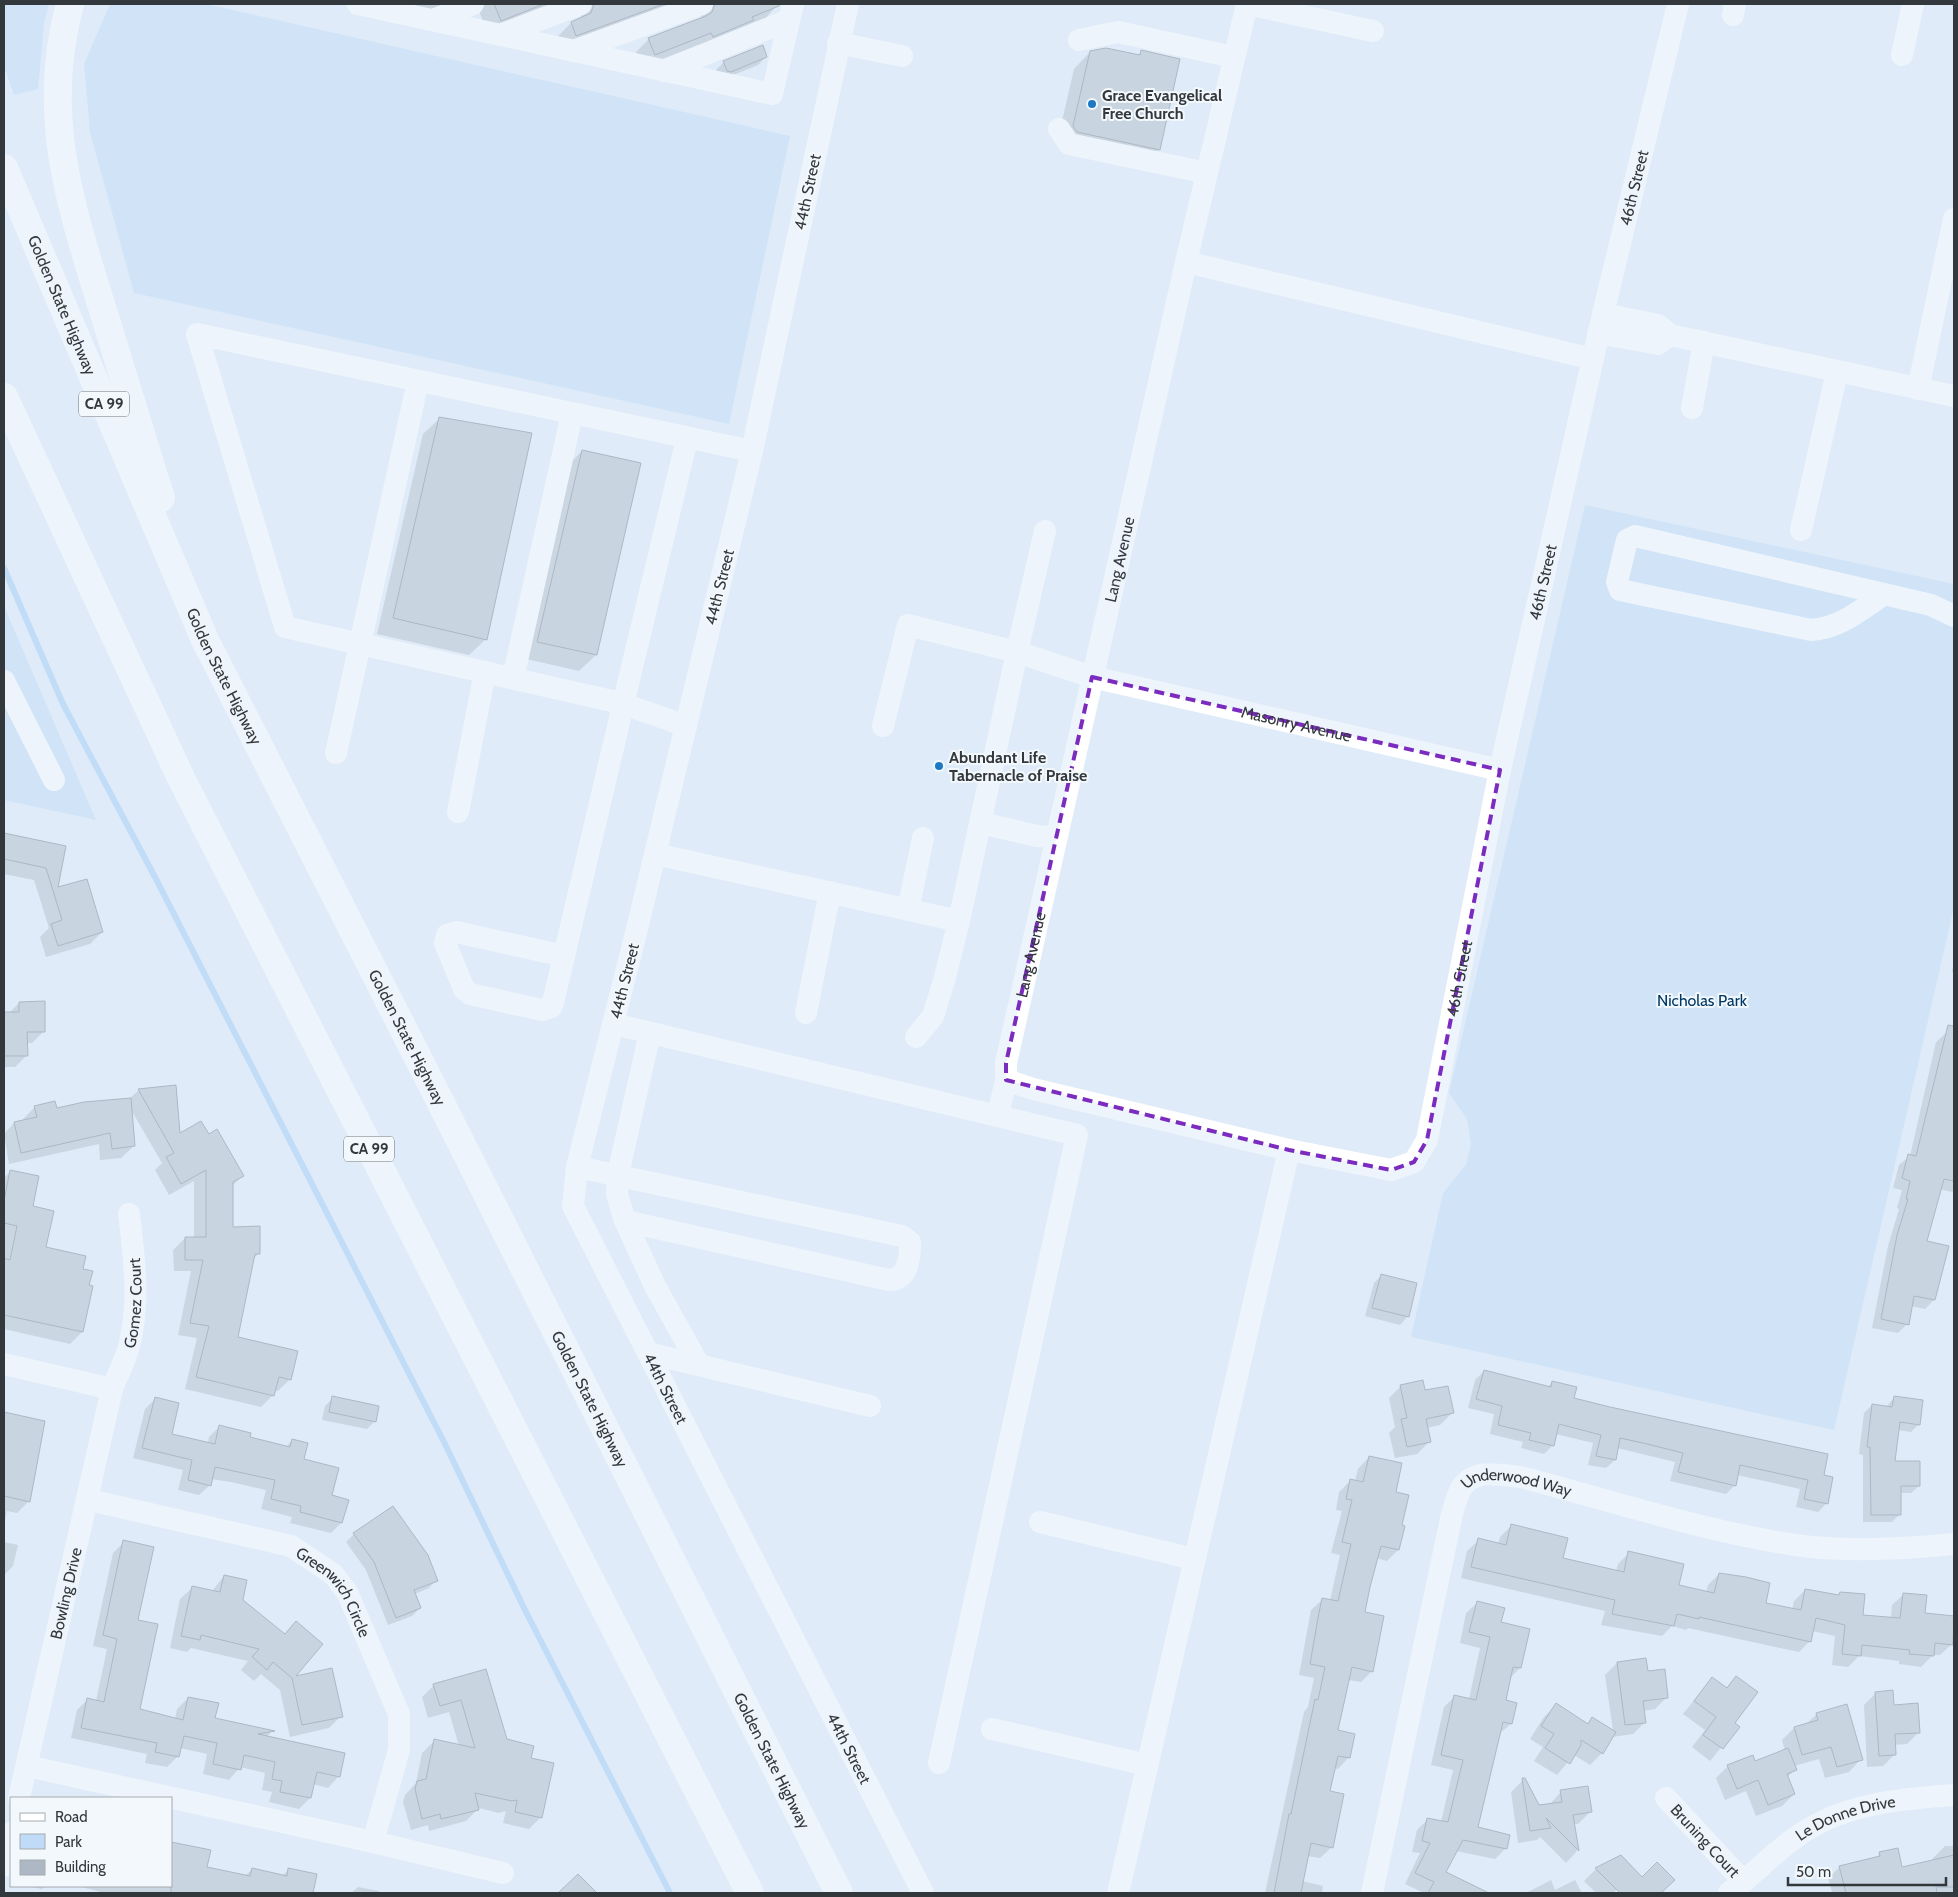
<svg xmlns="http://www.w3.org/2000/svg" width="1958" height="1897" viewBox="0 0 1958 1897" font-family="Cabin,sans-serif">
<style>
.green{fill:#c0dbf7}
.shadow{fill:#0003}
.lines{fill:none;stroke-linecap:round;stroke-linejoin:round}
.stream{stroke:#9ecaf6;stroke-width:6}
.building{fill:#adb8c4;stroke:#707a85}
.minor{stroke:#fff;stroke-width:22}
.highway{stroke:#fff;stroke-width:28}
.marked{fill:none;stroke:#7b2cbf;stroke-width:4;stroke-dasharray:10 6;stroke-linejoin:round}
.poi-dot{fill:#1b79c5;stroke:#f3f8fc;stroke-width:2}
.labels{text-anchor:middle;stroke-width:4;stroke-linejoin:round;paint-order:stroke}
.shield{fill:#f3f8fc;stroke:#6d7276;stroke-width:1}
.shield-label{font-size:15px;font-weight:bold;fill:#33383d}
.poi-label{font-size:16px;font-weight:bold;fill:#33383d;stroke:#f3f8fc;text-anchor:start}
.street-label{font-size:16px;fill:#33383d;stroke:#f3f8fc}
.park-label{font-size:16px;fill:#003865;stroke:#f3f8fc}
</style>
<rect width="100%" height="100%" fill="#dfebf8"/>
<path class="green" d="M4 4H49L44 23 38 89 14 95 4 66Z
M110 4H206L790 136 729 424 134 293 90 132 84 64Z
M1585 505 1954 584V907L1834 1430 1411 1337 1443 1193 1466 1165 1471 1144 1467 1119 1449 1093Z
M4 606 96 820 4 800Z"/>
<path class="shadow" d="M408 4H449L415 18Z
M476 4H567L488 33Z
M571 4H689L563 48 558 36 571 23 581 19V12Z
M692 4H778L765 19 700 49 698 45 642 67 636 52 649 39 702 19 698 7Z
M1090 52 1137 56 1141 52 1159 149 1142 165 1057 143 1074 69Z
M766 57 758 65 723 79 719 78 716 70 724 62Z
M440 418 486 639 469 655 377 634 423 434Z
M582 451 640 464 596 655 579 671 522 658 566 467Z
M4 834 65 847 56 889 102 932 90 944 46 957 40 937 49 928 34 880 4 874V877Z
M1954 960V973L1952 972Z
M19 1003 44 1031 32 1043H26L27 1055 15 1067H4V1013H9Z
M1946 1033 1954 1035V1190L1952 1192 1940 1189 1925 1242 1934 1300 1925 1309 1911 1306 1907 1324 1898 1333 1872 1328 1888 1246 1899 1209 1897 1208 1902 1190 1893 1188 1899 1165 1910 1156 1936 1042Z
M139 1090 179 1135H208L242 1176 232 1186V1228L259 1253 252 1260 236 1338 290 1379 278 1391 274 1390 273 1395 261 1407 185 1389 197 1338 178 1335 191 1271H174L173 1250 185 1238H194V1181L169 1195 155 1170 162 1163 130 1108 134 1146 121 1158 100 1160 99 1144 9 1164 4 1134 14 1123 23 1121V1119L35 1107 56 1109 129 1099Z
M11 1171 31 1207 45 1247 81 1270 88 1286 92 1287 82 1332 70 1344 4 1329V1178Z
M1381 1276 1416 1284 1407 1317 1400 1325 1365 1316 1374 1283Z
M1484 1371 1548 1387 1552 1382 1573 1399 1822 1476 1827 1503 1818 1512 1796 1507 1800 1489 1737 1475 1735 1485 1726 1494 1670 1481 1675 1462 1617 1448 1615 1460 1606 1468 1588 1465 1593 1443 1556 1434 1553 1445 1544 1454 1521 1448 1523 1442 1490 1434 1494 1414 1468 1408 1475 1380Z
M1401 1386 1424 1392 1452 1413 1440 1425 1426 1428 1429 1442 1417 1454 1395 1458 1389 1433 1395 1427 1389 1398Z
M333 1398 375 1421 367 1429 322 1420 325 1406Z
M1894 1398 1919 1424 1911 1432 1897 1430 1893 1462 1919 1486 1911 1493H1899L1900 1514 1892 1522H1863V1455L1859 1454 1864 1413 1872 1405 1886 1407Z
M155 1399 170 1435 208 1443 209 1437 220 1426 248 1438 286 1447 292 1440 341 1523 331 1533 290 1523 292 1517 261 1509 266 1490 231 1482 211 1479 210 1485 199 1495 178 1490 183 1470 133 1458 145 1409Z
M4 1414 44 1422 29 1501 17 1513 7 1511 4 1525Z
M1369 1457 1394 1493 1401 1526 1398 1550 1387 1561 1376 1558 1364 1613 1372 1671 1361 1682 1348 1680 1337 1731 1349 1757 1338 1769 1334 1768 1329 1792 1332 1847 1320 1858 1307 1856 1302 1881 1323 1886 1322 1893H1265L1304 1712 1308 1707 1314 1678 1299 1675 1311 1610 1323 1599 1330 1601 1340 1555 1331 1553 1342 1511 1336 1510 1339 1492 1351 1480 1355 1481 1358 1469Z
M1511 1526 1561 1559 1616 1571 1618 1564 1629 1553 1678 1586 1706 1593 1708 1585 1719 1574 1764 1604 1792 1610 1794 1601 1805 1590 1837 1596 1840 1593 1862 1616 1891 1619 1892 1605 1904 1594 1924 1614 1954 1617 1952 1644 1940 1655H1933L1921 1667 1899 1664V1661L1859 1656 1848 1667 1832 1665 1835 1636 1812 1631 1810 1641 1799 1652 1688 1628 1686 1630 1672 1626 1662 1636 1601 1625 1605 1611 1461 1578 1467 1551 1479 1540 1498 1545 1500 1537Z
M354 1534 436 1580 429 1588 415 1594 420 1608 412 1616 388 1625 366 1570 346 1542Z
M4 1542 18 1545 13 1566 4 1575Z
M124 1542 137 1620 138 1710 175 1719 177 1709 188 1698 214 1719 272 1731 267 1737 338 1777 328 1788 313 1784 310 1798 299 1809 269 1802 272 1792 262 1790 265 1773 240 1767 229 1780 203 1774 207 1754 180 1748 178 1756 167 1767 145 1763 147 1754 71 1738 77 1710 87 1700 96 1701 107 1649 93 1646 113 1553Z
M224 1576 241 1600 284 1635 296 1623 293 1678 341 1716 329 1728 290 1737 280 1690 261 1674 254 1681 241 1670 248 1661 191 1648 187 1652 170 1648 180 1599 193 1587 212 1591Z
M1477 1603 1500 1623 1520 1668 1510 1678 1505 1701 1515 1704 1511 1724 1499 1734 1476 1828 1508 1836 1505 1849 1495 1859 1456 1851 1445 1873 1460 1880 1459 1893H1424L1405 1884 1420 1853 1412 1852 1417 1830 1428 1819 1441 1822 1453 1770 1431 1765 1444 1707 1455 1696 1469 1699 1480 1648 1460 1643 1466 1613Z
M1617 1663 1667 1697 1655 1709 1643 1711 1645 1722 1633 1734 1612 1737 1602 1753 1590 1765 1574 1755 1557 1775 1534 1761 1543 1747 1530 1739 1544 1717 1556 1705 1587 1724 1592 1718 1613 1731 1605 1675Z
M485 1671 506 1740 529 1759 541 1817 529 1829 503 1823 506 1811 499 1813 479 1808 466 1821 429 1831 428 1825 411 1830 403 1802 405 1795 416 1783 422 1753 434 1741 459 1746 449 1712 428 1718 422 1697 434 1685Z
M1736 1677 1733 1724 1738 1727 1710 1761 1692 1747 1705 1730 1683 1714 1712 1678 1726 1688Z
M1876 1693 1919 1732 1907 1744 1894 1745 1895 1754 1883 1766 1867 1767 1864 1705Z
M1817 1714 1861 1759 1849 1772 1825 1778 1819 1759 1794 1766 1795 1769 1787 1778 1794 1794 1782 1806 1756 1816 1746 1791 1725 1800 1716 1778 1728 1766 1755 1763 1785 1751 1782 1740 1794 1728 1805 1725Z
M1523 1780 1538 1806 1549 1805 1561 1792 1590 1812 1578 1824H1574L1577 1851 1566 1863 1540 1837 1537 1840 1518 1843 1511 1792Z
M1945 1846H1954V1893H1826L1832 1892 1828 1878 1840 1867 1875 1858 1880 1854 1901 1868 1933 1861V1858Z
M1621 1857 1625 1885 1612 1893H1596L1584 1881 1596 1869Z
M206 1868 245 1876 252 1869 282 1876 289 1869 312 1892 317 1893H104L78 1886H171Z
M1551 1880 1555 1890 1575 1880 1582 1893H1526Z
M26 1886H46L42 1889Z
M358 1887 379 1891V1893H351Z"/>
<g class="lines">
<path class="stream" d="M4 568 63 704 156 879 444 1442 525 1610 670 1893"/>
</g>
<path class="building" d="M494 4H544L501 21Z
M594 4H664L576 36 571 22 591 13Z
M715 4H780L779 6 752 17 754 20 713 37 711 33 655 55 648 38 706 16 712 12Z
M763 45 767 57 731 72 727 71 723 61Z
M1106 48 1140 55 1141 50 1180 59 1160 150 1077 132 1073 126 1090 51Z
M439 417 532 433 487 640 393 618Z
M582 450 641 463 597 655 537 642Z
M4 833 66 846 58 887 87 879 103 932 58 946 51 924 62 920 46 868 4 859Z
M45 1001V1032H27L28 1056H4V1012H19V1002Z
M1948 1025 1954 1026V1181L1944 1179 1927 1241 1949 1246 1935 1300 1914 1296 1909 1325 1881 1319 1897 1235 1908 1199H1906L1910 1181 1902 1178 1908 1154 1916 1156Z
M176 1085 180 1133 201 1121 209 1134 217 1129 244 1176 233 1182V1227L260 1226V1254H255L238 1337 298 1351 291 1380 279 1377 274 1396 196 1377 209 1326 190 1323 203 1260H185V1237H206V1170L181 1184 166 1157 174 1153 138 1089Z
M131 1098 135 1146 112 1149 110 1133 21 1153 14 1122 37 1117 34 1106 55 1101 57 1108 84 1102Z
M10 1170 39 1176 33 1206 54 1211 46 1247 86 1256 83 1269 93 1271 89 1285 93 1286 83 1332 4 1315V1258L10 1260 17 1226 4 1223V1201Z
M1381 1274 1417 1283 1409 1317 1372 1308Z
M1484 1370 1551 1387 1552 1381 1577 1387 1574 1398 1610 1407 1828 1454 1824 1475 1833 1477 1828 1504 1804 1499 1808 1480 1740 1465 1736 1486 1678 1472 1683 1453 1647 1444 1620 1438 1616 1460 1596 1456 1601 1435 1559 1424 1554 1446 1529 1440 1531 1433 1498 1425 1502 1406 1476 1399Z
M1423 1380 1425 1390 1448 1386 1454 1413 1426 1419 1431 1442 1407 1447 1401 1419 1407 1418 1400 1385Z
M332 1396 379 1406 376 1422 329 1412Z
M1894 1396 1923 1400 1920 1425 1900 1422 1895 1461H1920V1486H1901V1515H1871L1870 1447H1867L1872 1404 1892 1407Z
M155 1397 179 1403 172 1434 215 1444 219 1425 251 1433 250 1437 290 1447 292 1439 308 1443 304 1459 339 1468 332 1495 349 1500 342 1523 300 1512 301 1506 271 1499 275 1480 215 1467 211 1486 188 1480 192 1460 142 1448Z
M4 1412 45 1421 30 1502 4 1496Z
M1369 1456 1402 1463 1396 1492 1409 1495 1402 1525 1405 1526 1399 1550 1381 1546 1370 1587 1365 1612 1384 1616 1373 1672 1352 1667 1338 1730 1355 1734 1350 1758 1338 1756 1330 1791 1344 1794 1333 1848 1311 1843 1301 1893H1274L1289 1814H1291L1315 1699 1318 1700 1325 1667 1310 1664 1318 1618 1322 1598 1338 1601 1351 1544 1342 1542 1352 1500 1346 1499 1350 1479 1363 1482Z
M393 1506 428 1555 438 1581 414 1590 421 1608 396 1618 374 1562 353 1533Z
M1511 1524 1568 1538 1563 1558 1624 1572 1628 1551 1684 1564 1679 1585 1714 1593 1719 1573 1746 1577 1770 1583 1766 1603 1801 1610 1805 1589 1839 1595 1840 1592 1865 1594 1863 1615 1900 1618 1903 1593 1927 1595 1925 1613 1954 1616 1953 1645 1935 1643 1934 1656 1909 1654 1910 1650 1862 1645 1861 1656 1842 1654 1845 1625 1816 1618 1811 1642 1699 1617V1619L1677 1614 1674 1626 1612 1614 1615 1600 1471 1567 1478 1538 1506 1545Z
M123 1540 154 1547 138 1620 158 1624 140 1709 183 1720 188 1697 219 1703 215 1718 275 1731 258 1734 345 1753 340 1777 317 1772 311 1798 280 1792 282 1781 272 1779 275 1762 244 1755 241 1770 213 1764 217 1743 184 1736 179 1757 155 1752 157 1743 81 1728 87 1698 104 1702 117 1639 103 1635Z
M224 1575 247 1580 243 1600 285 1634 296 1621 323 1644 296 1676 332 1668 343 1717 302 1725 292 1678 273 1662 267 1670 252 1657 259 1649 201 1635 200 1640 181 1636 192 1586 220 1592Z
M1477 1601 1505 1608 1501 1622 1530 1629 1521 1668 1513 1667 1506 1700 1517 1703 1512 1724 1503 1722 1478 1827 1510 1835 1507 1849 1463 1840 1446 1872 1489 1893H1428L1434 1882 1415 1873 1430 1843 1422 1841 1427 1818 1448 1822 1463 1760 1441 1755 1454 1695 1476 1700 1490 1637 1469 1632Z
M1646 1658 1648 1671 1665 1669 1668 1698 1643 1701 1646 1723 1625 1725 1617 1662Z
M486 1669 507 1739 534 1746 531 1758 554 1763 542 1818 515 1812 517 1800 512 1801 475 1793 479 1810 441 1819 440 1814 422 1819 415 1789 417 1781 426 1779 434 1739 475 1748 461 1700 440 1706 433 1684Z
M1736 1676 1758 1692 1735 1723 1740 1727 1723 1749 1703 1735 1716 1717 1694 1701 1712 1677 1727 1688Z
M1893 1690 1894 1705 1918 1703 1920 1733 1895 1734 1896 1755 1879 1756 1875 1692Z
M1556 1703 1588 1724 1592 1717 1616 1732 1603 1754 1581 1740V1745L1570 1764 1545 1748 1554 1734 1541 1726Z
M1847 1704 1863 1760 1837 1767 1831 1747 1802 1755 1794 1727 1818 1720 1816 1713Z
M1788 1748 1797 1770 1787 1774 1795 1794 1768 1805 1758 1780 1737 1789 1727 1765 1753 1755 1755 1761Z
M1522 1778H1525L1539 1805 1562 1802 1560 1790 1588 1786 1592 1812 1573 1815 1579 1851 1546 1818 1551 1828 1530 1831Z
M171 1842 211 1850 207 1867 250 1876 252 1868 287 1876 288 1868 317 1874 313 1893H171Z
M1898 1848 1902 1867 1954 1855V1887H1936L1937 1893H1846L1839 1866 1880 1856 1879 1852Z
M1621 1855 1642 1877 1657 1862 1675 1880 1661 1893H1620L1595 1868Z
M578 1874 597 1893H558Z"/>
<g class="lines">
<g class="minor">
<path d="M358 4 772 94 793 4"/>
<path id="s1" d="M848 4 752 451 637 929 577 1167 573 1206 923 1893"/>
<path d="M1247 4 1373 31"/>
<path d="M1733 15 1735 4"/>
<path d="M433 20 473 4"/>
<path d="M500 35 581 4"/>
<path d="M1079 40 1118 32 1234 57"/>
<path d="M838 43 902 56"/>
<path d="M573 51 702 4"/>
<path d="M1902 55 1913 4"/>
<path d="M664 71 789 20"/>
<path d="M1059 129 1069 144 1207 173"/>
<path d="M1186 262 1593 359"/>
<path d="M1603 314 1658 325 1670 335 1954 396"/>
<path d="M1598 333 1658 344 1670 335"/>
<path d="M1918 389 1954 219"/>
<path d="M1692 408 1704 342"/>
<path d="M1801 530 1837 372"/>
<path d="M1883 595C1859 611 1840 628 1811 630L1620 590 1617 582 1627 540 1635 536 1931 605 1954 616"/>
<path d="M513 678 572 414"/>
<path d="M4 681 54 780"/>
<path d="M686 726 621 703 285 627 197 334 752 451"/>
<path id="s2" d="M883 726 908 625 1017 652 1092 677 1500 770"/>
<path d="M336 753 418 381"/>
<path d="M458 812 485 672"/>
<path d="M981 823 1037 836 1056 837"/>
<path d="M655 854 959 921"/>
<path d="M908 910 923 838"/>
<path d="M564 956 456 932 447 935 445 943 464 989 470 994 542 1010 551 1007 553 1003C597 814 641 627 687 439"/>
<path d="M806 1013 830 892"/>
<path d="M614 1024 1077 1135 939 1763"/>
<path d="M650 1033 618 1174 617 1194 625 1221 655 1286 699 1365"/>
<path d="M916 1037 933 1016 944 981 959 921 1017 652 1045 531"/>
<path id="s3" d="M1006 1080 1033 1089 1289 1150 1391 1170 1414 1162 1427 1140 1500 770 1603 314 1678 4"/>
<path id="s4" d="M998 1115 1006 1080V1063L1186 262 1247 4"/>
<path d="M577 1167 902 1236 910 1242C910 1258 908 1280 889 1280L625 1221"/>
<path d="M648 1353 870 1406"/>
<path d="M4 1364 112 1389"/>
<path id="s5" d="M89 1500 291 1546 333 1574 347 1592 399 1714V1750L373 1842"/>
<path d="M1040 1522 1194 1559"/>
<path d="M992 1729 1147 1765"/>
<path d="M27 1766 373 1842 503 1873"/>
<path id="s6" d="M19 1798 112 1389C118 1374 127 1358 130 1342 140 1300 134 1256 129 1214"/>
<path id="s7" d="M1666 1798 1744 1882"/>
<path d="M4 1866 11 1833"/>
<path d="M1118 1893 1289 1150"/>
<path id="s8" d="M1372 1893 1452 1514C1455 1506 1457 1494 1462 1487 1475 1468 1501 1475 1521 1477 1612 1501 1710 1533 1802 1546 1853 1552 1904 1549 1954 1544"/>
<path id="s9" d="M1729 1893C1751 1877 1769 1857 1791 1841 1838 1804 1897 1799 1954 1795"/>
</g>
<g class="highway">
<path d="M70 4C39 117 72 210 105 317 124 378 142 438 161 498"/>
<path id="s10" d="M4 168 205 640 440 1101 839 1893"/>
<path d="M4 397 181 778 750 1893"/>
</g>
</g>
<path d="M0 0H1958V1897H0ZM1092 677 1500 770 1427 1140 1414 1162 1391 1170 1289 1150 1006 1080V1063Z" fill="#dfebf8" fill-opacity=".55" fill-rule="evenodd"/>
<path class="marked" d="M1092 677 1500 770 1427 1140 1414 1162 1391 1170 1289 1150 1006 1080V1063Z"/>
<g class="poi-dot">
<circle cx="1092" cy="104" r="5"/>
<circle cx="939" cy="766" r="5"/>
</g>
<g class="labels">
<g class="shield">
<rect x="79" y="391.5" width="50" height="25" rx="4"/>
<rect x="344" y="1136.5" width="50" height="25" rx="4"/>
</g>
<g class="shield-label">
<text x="104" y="409">CA 99</text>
<text x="369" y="1154">CA 99</text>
</g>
<g class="poi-label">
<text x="1102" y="101">Grace Evangelical<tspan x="1102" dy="18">Free Church</tspan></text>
<text x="949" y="763">Abundant Life<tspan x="949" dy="18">Tabernacle of Praise</tspan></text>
</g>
<g class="street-label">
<text dy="6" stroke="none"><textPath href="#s3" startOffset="1420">46th Street</textPath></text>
<text transform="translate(807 192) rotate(-78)" y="6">44th Street</text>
<text dy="6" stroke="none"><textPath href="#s10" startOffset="149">Golden State Highway</textPath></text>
<text dy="6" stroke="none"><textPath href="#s4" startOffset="569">Lang Avenue</textPath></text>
<text dy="6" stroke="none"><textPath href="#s3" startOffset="1015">46th Street</textPath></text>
<text transform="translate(719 587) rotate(-76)" y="6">44th Street</text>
<text dy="6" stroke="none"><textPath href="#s10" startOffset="554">Golden State Highway</textPath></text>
<text dy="6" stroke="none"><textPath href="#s2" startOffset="505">Masonry Avenue</textPath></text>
<text dy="6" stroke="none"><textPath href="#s4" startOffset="164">Lang Avenue</textPath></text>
<text dy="6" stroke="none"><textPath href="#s3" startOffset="610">46th Street</textPath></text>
<text transform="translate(624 981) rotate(-76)" y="6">44th Street</text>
<text dy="6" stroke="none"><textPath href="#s10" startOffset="959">Golden State Highway</textPath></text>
<text dy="6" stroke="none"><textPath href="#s6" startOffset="509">Gomez Court</textPath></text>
<text dy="6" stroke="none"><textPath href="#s1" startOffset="1438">44th Street</textPath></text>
<text dy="6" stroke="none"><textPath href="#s10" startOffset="1364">Golden State Highway</textPath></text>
<text dy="6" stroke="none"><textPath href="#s8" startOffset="475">Underwood Way</textPath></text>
<text dy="6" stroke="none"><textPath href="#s6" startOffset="210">Bowling Drive</textPath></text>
<text dy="6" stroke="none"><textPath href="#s5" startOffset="272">Greenwich Circle</textPath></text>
<text dy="6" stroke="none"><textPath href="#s1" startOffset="1842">44th Street</textPath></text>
<text dy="6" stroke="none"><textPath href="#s10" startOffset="1769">Golden State Highway</textPath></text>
<text dy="6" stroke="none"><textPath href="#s9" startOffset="141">Le Donne Drive</textPath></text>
<text dy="6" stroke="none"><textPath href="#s7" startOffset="58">Bruning Court</textPath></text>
</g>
<g class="park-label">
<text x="1702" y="1006">Nicholas Park</text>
</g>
</g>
<rect width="1958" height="1897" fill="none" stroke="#33383d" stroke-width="10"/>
<rect x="10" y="1797" width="162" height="90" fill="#f3f8fc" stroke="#a6abb0"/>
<rect x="20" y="1813" width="25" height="8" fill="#ffffff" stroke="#a6abb0"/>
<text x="55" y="1822" font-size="15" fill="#33383d">Road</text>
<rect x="20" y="1834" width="25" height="15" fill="#c0dbf7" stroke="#a6abb0"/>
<text x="55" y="1847" font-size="15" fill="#33383d">Park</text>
<rect x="20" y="1860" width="25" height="15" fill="#adb8c4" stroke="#a6abb0"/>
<text x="55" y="1872" font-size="15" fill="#33383d">Building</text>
<path d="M1788 1877v8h158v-8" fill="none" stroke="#33383d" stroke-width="2.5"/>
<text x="1796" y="1877" font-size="15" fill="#33383d" stroke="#f3f8fc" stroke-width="4" paint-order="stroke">50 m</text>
</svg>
